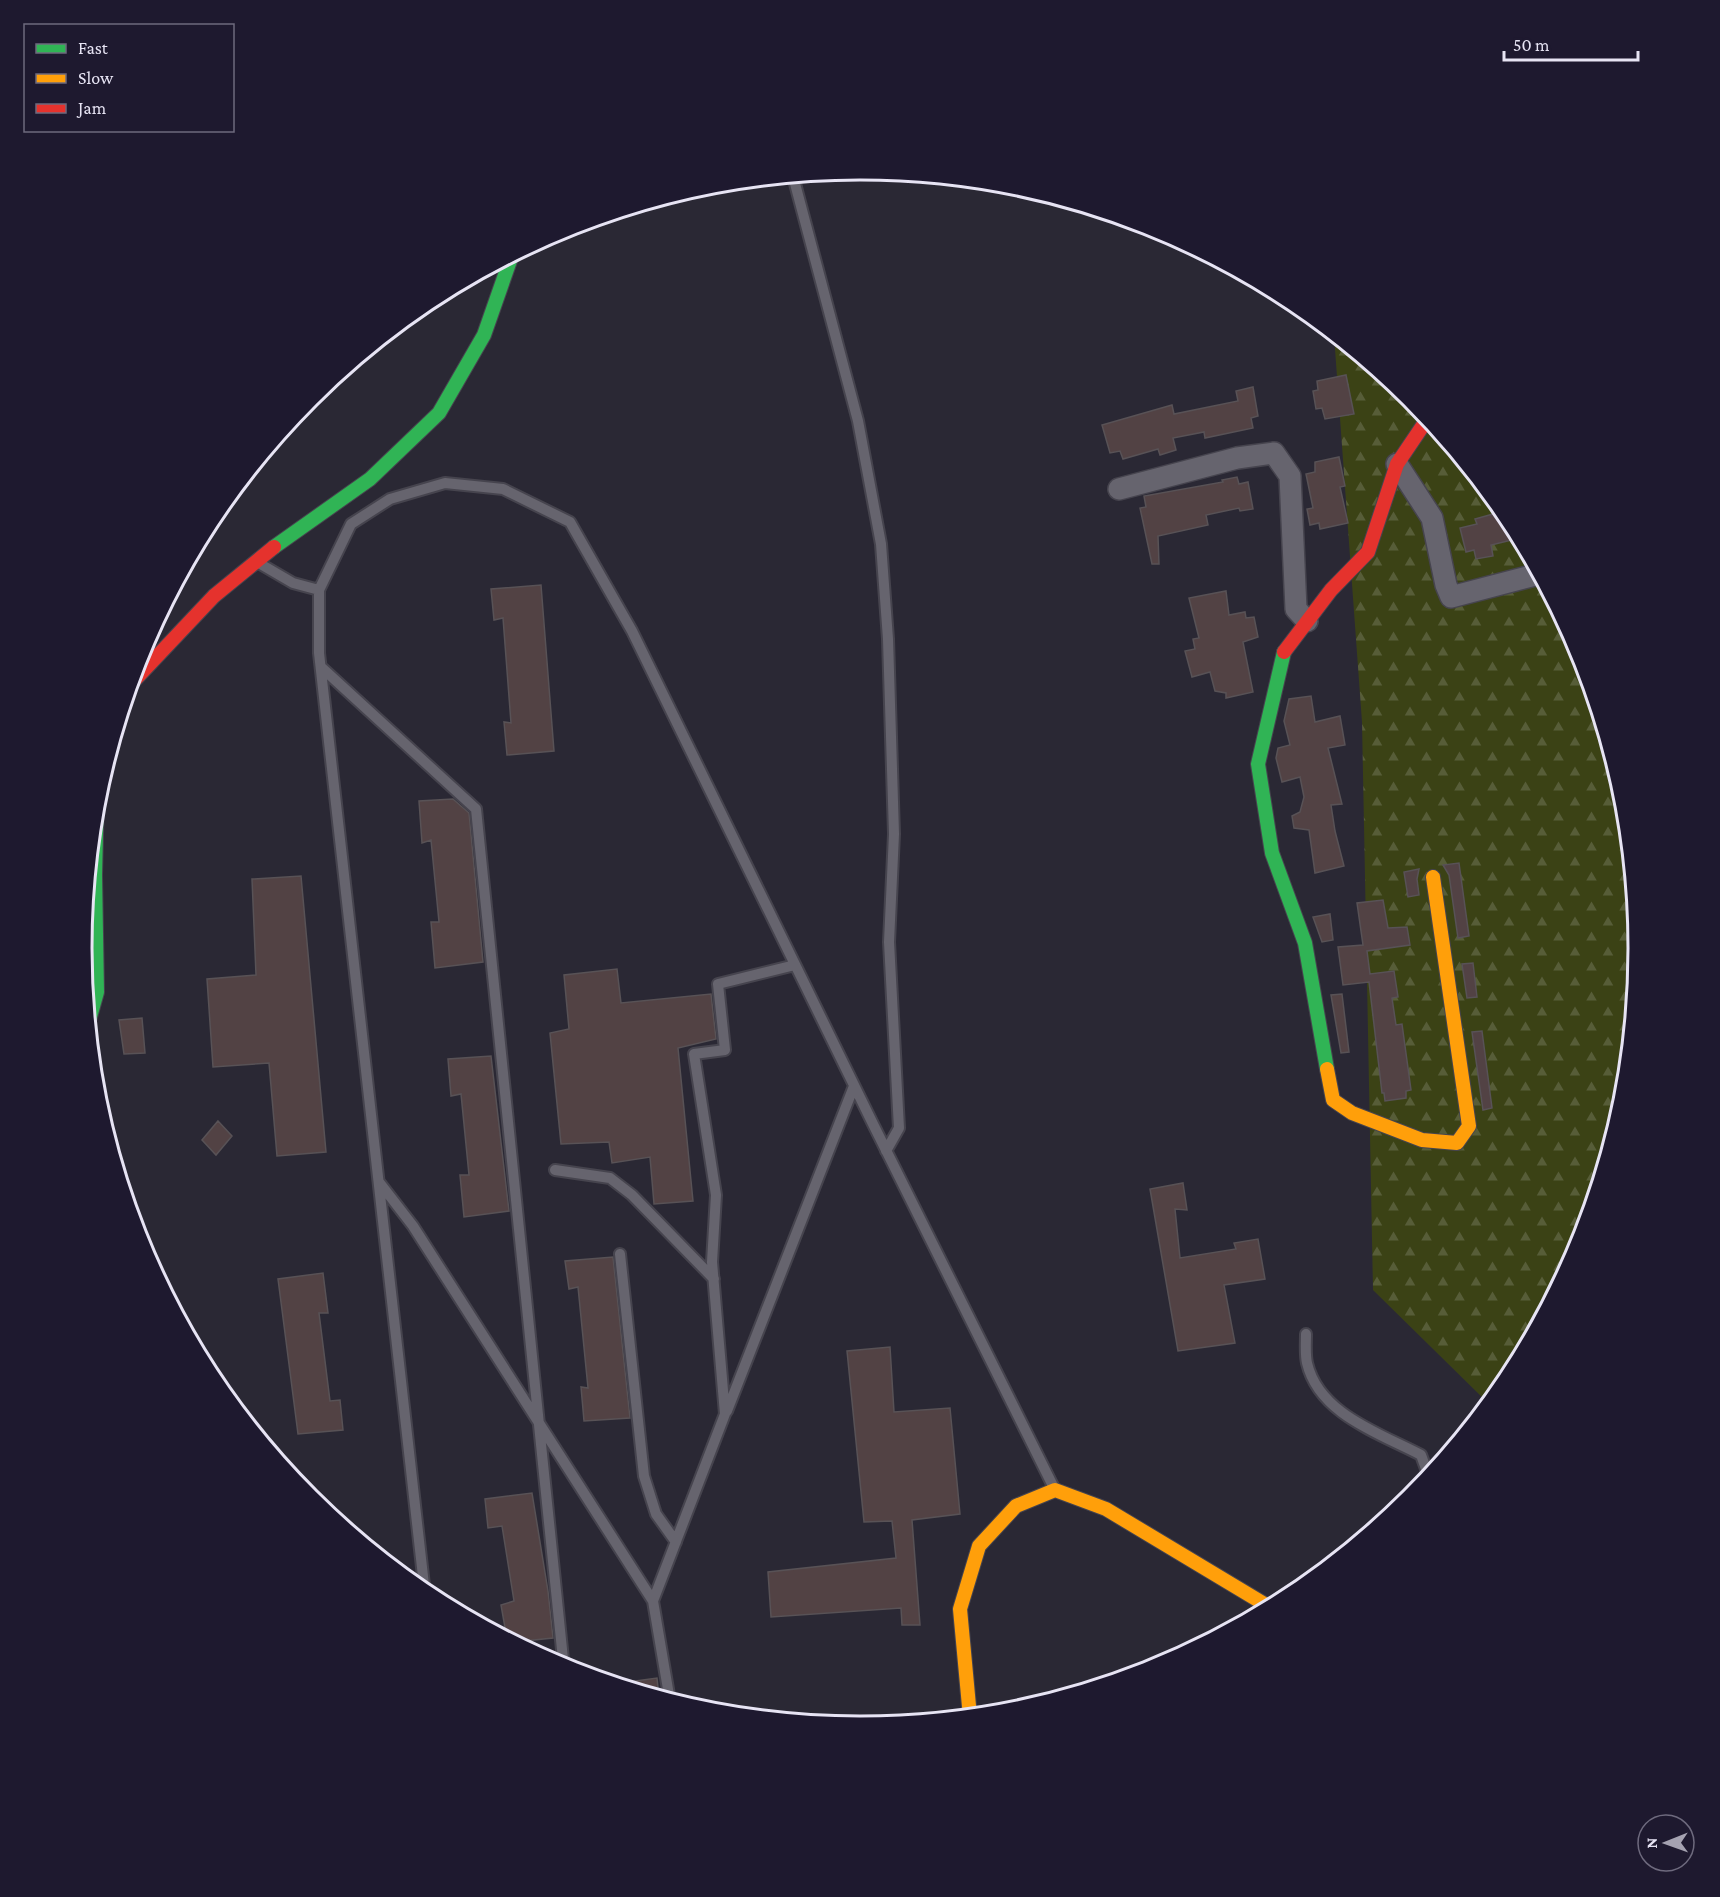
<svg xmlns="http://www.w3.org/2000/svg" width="1720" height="1897" viewBox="0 0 1720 1897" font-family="'Crimson Pro',serif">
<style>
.forest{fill:url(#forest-firs)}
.building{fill:#524244;stroke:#585256;stroke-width:1.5}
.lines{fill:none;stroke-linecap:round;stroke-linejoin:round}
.lane-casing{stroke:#46444e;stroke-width:14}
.street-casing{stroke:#46444e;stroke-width:24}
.fast-casing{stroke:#46444e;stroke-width:16}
.slow-casing{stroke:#46444e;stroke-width:16}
.jam-casing{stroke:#46444e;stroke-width:16}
.lane{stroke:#66646e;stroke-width:10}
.street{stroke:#66646e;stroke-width:21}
.fast{stroke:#30b455;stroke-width:14}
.slow{stroke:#ff9f0a;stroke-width:14}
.jam{stroke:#e5322d;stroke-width:14}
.rim{fill:none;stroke:#e7e4f4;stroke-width:3}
</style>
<defs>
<pattern id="forest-firs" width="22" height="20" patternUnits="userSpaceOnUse" patternTransform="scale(1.5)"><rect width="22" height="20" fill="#3b4215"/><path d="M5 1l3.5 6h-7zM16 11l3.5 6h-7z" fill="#575d38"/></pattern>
</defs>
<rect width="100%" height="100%" fill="#2a2834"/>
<path class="forest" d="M1334 335 1411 398 1508 516 1580 651 1624 797 1639 949 1624 1101 1580 1247 1508 1382 1489 1404 1373 1290 1362 722Z"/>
<path class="building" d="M1346 375 1354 414 1325 419 1322 408 1316 409 1313 391 1318 390 1317 381Z
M1253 387 1258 416 1251 418 1253 428 1205 438 1204 432 1173 438 1176 450 1160 455 1158 449 1123 459 1120 451 1110 453 1102 425 1172 405 1174 414 1238 401 1236 391Z
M1339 457 1345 486 1340 487 1348 523 1320 529 1319 523 1310 525 1307 509 1313 508 1306 474 1315 472V462Z
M1237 477 1239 484 1248 482 1253 509 1240 511 1239 508 1206 515 1208 525 1158 536 1159 564H1152L1140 508 1146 507 1144 496 1223 482 1222 480Z
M1504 511 1520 538 1491 545 1493 556 1476 559 1474 550 1466 552 1460 528 1477 524 1475 519Z
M541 585 554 751 507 755 504 722 511 723 503 618 494 620 491 589Z
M1226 591 1229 615 1245 612 1246 618 1254 617 1258 637 1243 642 1253 692 1226 698V693L1215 691 1210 672 1192 677 1185 651 1195 649 1193 639 1199 638 1189 598Z
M1311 696 1315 722 1340 716 1345 745 1328 748 1342 804 1331 805 1335 831 1344 866 1315 873 1309 830 1294 828 1292 816 1300 812 1304 797 1300 777 1282 782 1276 758 1278 748 1290 745 1284 721 1289 699Z
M453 799 469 813 483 962 435 968 431 922H439L431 840 422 843 419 801Z
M1459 863 1469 936 1458 938 1449 875 1443 865Z
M1419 869 1417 879 1419 895 1408 897 1404 872Z
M301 876 326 1152 277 1156 269 1063 213 1067 207 979 256 975 252 879Z
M1383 900 1388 928 1407 927 1410 945 1367 951 1370 974 1394 971 1398 997 1392 998 1396 1025 1402 1024 1411 1090 1406 1091V1098L1385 1101 1384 1093H1382L1369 982 1343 985 1338 947 1363 945 1357 903Z
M1330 914 1333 940 1322 942 1313 917Z
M1473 963 1477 997 1467 998 1462 964Z
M617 969 621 1003 711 994 716 1039 678 1048 693 1201 654 1204 650 1157 612 1163 609 1142 561 1144 550 1033 569 1029 564 975Z
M1342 994 1349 1052 1341 1053 1331 995Z
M142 1018 145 1053 124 1054 119 1020Z
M1482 1031 1492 1108 1483 1110 1472 1032Z
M491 1056 509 1211 464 1217 460 1175H469L461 1094 451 1096 448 1059Z
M218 1121 232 1136 216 1155 202 1140Z
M1183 1183 1187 1210 1175 1209 1180 1258 1236 1249 1234 1243 1258 1239 1265 1279 1224 1285 1235 1343 1178 1351 1150 1189Z
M613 1257 630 1418 584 1421 581 1387 588 1388 578 1287 569 1289 565 1261Z
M323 1273 328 1313H319L330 1401 340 1400 343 1430 298 1434 278 1279Z
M890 1347 894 1412 950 1408 960 1514 912 1520 920 1625H902L901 1608 771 1617 768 1572 896 1558 892 1521 864 1522 847 1351Z
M532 1493 548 1591 553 1638 514 1642 507 1639 501 1605 514 1601 502 1526 488 1528 485 1499Z
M657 1678 659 1698 613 1684Z"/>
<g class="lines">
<g class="lane-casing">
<path id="lane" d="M793 176 858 421 881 544 888 639 894 834 889 942 899 1128 886 1151
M257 562 293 583 319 590
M321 667 476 809 564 1669
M555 1170 610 1178 632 1195 714 1279
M379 1182 413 1226 653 1601 670 1701
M620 1254 644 1476 656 1514 676 1542
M1306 1334C1306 1343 1305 1354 1307 1363 1319 1414 1379 1433 1421 1455L1429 1477
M727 1411 854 1086
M425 1594 319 653V590L351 524 390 499 445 483 503 489 570 522 632 631 873 1124 1055 1490
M653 1601 725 1414 712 1262 716 1195 694 1054 725 1050 718 984 795 965"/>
</g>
<g class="street-casing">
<path id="street" d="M1397 464 1432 518 1446 585 1451 597 1539 574
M1119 489 1237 458 1274 453 1290 476 1296 609 1307 621"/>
</g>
<g class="fast-casing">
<path id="fast" d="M274 547 370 479 439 413 484 335 512 255
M1284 652 1258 764 1272 853 1305 943 1327 1069
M88 1024 97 992 95 875 97 794"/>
</g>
<g class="slow-casing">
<path id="slow" d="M1327 1069 1333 1100 1352 1113 1422 1140 1457 1143 1469 1126 1433 877
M970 1717 960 1609 979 1546 1016 1506 1055 1490 1106 1509 1271 1608"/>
</g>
<g class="jam-casing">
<path id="jam" d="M1284 652 1331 590 1368 552 1397 464 1428 418
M129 686 214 596 274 547"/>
</g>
<use href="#lane" class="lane"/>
<use href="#street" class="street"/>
<use href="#fast" class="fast"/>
<use href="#slow" class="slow"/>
<use href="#jam" class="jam"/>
</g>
<path d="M0 0H1720V1897H0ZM92 948a768 768 0 1 1 1536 0a768 768 0 1 1-1536 0Z" fill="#1e192f" fill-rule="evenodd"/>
<path class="rim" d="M92 948a768 768 0 1 1 1536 0a768 768 0 1 1-1536 0Z"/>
<rect x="24" y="24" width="210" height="108" fill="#1e192f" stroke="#6e6a7e" stroke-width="1.5"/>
<rect x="36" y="44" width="30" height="9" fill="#30b455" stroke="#6e6a7e" stroke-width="1.5"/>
<text x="78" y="54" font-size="18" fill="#e7e4f4">Fast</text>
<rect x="36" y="74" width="30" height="9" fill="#ff9f0a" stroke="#6e6a7e" stroke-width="1.5"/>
<text x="78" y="84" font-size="18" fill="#e7e4f4">Slow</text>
<rect x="36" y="104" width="30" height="9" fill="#e5322d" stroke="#6e6a7e" stroke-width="1.5"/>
<text x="78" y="114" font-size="18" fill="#e7e4f4">Jam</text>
<g transform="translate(1666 1843) rotate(269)"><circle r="28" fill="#1e192f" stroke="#6e6a7e" stroke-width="1.5"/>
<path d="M0-4.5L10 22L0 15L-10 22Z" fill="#a5a2b1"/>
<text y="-9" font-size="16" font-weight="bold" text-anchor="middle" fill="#e7e4f4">N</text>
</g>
<path d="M1504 51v9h134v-9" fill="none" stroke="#e7e4f4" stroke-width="3"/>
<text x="1513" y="51" font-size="18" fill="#e7e4f4" stroke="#1e192f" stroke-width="4.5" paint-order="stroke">50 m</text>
</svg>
